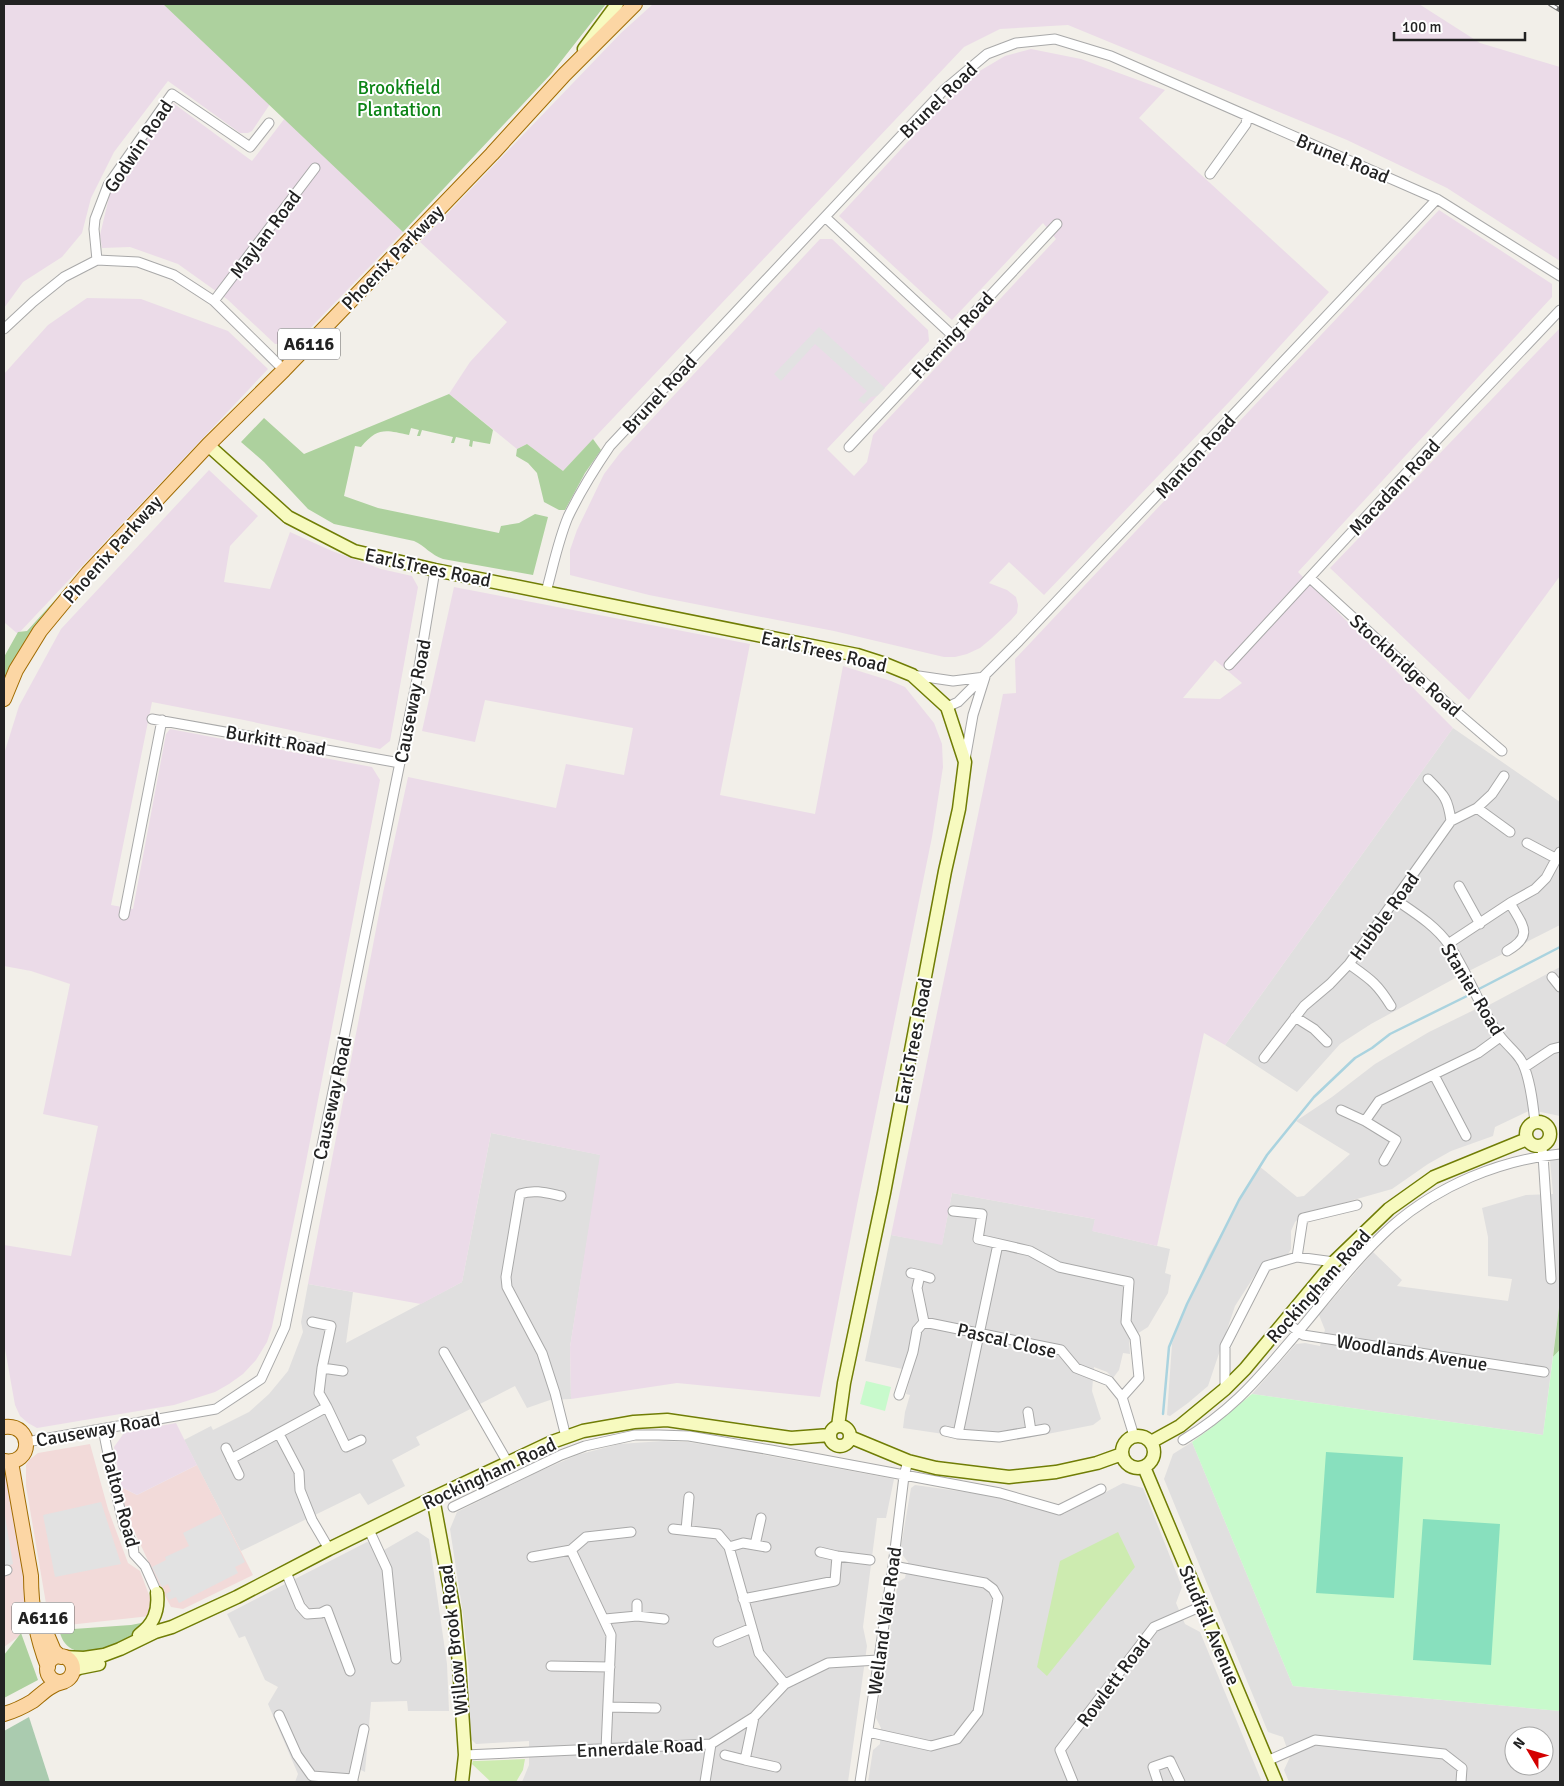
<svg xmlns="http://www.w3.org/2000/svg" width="1564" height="1786" viewBox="0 0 1564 1786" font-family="Signika,sans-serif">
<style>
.residential{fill:#e0dfdf;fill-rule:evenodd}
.commercial{fill:#f2dad9}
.industrial{fill:#ebdbe8;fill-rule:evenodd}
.grass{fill:#cdebb0}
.forest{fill:#add19e}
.cemetery{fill:#aacbaf}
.park{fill:#c8facc}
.pitch{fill:#88e0be}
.parking{fill:#e2e2e2}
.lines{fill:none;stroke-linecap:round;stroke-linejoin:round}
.stream{stroke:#aad3df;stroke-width:2.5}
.street-casing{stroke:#a9a9a9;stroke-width:11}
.secondary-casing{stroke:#707d05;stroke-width:15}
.primary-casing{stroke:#a06b00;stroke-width:16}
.street{stroke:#fff;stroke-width:9}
.secondary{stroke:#f7fabf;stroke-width:12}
.primary{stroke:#fcd6a4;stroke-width:14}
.rail-casing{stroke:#707070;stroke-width:4.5}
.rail{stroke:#fff;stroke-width:2.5;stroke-dasharray:8;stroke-linecap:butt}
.labels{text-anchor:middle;stroke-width:4;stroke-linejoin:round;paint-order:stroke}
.shield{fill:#fff;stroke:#646464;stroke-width:1}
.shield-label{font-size:18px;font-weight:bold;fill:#222}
.park-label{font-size:19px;fill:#0c8416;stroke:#fff}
.street-label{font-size:19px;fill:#222;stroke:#fff}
</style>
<rect width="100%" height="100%" fill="#f2efe9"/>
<path class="residential" d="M1453 728 1560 802V925L1459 976 1371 1024 1340 1044 1297 1092 1225 1045Z
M1560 967V1116L1531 1110 1495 1127 1493 1136 1451 1151 1428 1164 1392 1189 1304 1214 1295 1222 1291 1231V1249L1288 1254 1268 1263 1255 1275 1235 1306 1208 1386 1188 1403 1170 1416 1167 1415 1172 1344 1178 1327 1208 1257 1259 1166 1297 1197 1304 1196 1350 1154 1296 1121 1332 1097 1375 1064 1429 1032 1476 1009 1489 1005Z
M491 1133 601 1155 570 1347 571 1399 550 1400 527 1408 515 1386 416 1437 420 1445 392 1460 405 1486 368 1505 360 1493 241 1551 184 1440 211 1426 213 1430 249 1412 269 1394 288 1371 303 1332 301 1322 308 1284 353 1292 346 1343 462 1282Z
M1560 1159V1299L1543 1435 1252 1394 1296 1344 1305 1343 1320 1346 1325 1330 1319 1315 1373 1252 1402 1280 1397 1286 1508 1301 1512 1279 1488 1276V1237L1482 1208 1526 1195 1553 1194 1550 1160Z
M952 1193 1095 1219 1093 1231 1170 1249 1165 1273 1171 1275 1168 1293 1148 1327 1129 1339 1130 1354 1123 1353 1119 1370 1113 1378 1107 1372 1094 1367 1092 1391 1101 1419 1093 1425 1022 1439 984 1440 903 1428 905 1412 910 1395 906 1394 912 1371 865 1361 891 1235 942 1244Z
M663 1441 688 1442 732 1449 894 1479 886 1518H877L863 1627 867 1646 848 1782H522L529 1765V1741L476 1744 470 1738 469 1672 463 1614 450 1529 457 1512 538 1472 577 1455 619 1444Z
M1192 1442 1293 1686 1560 1711V1782H1289L1284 1770 1290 1757 1283 1737 1268 1732 1164 1479 1173 1454ZM1514 1736H1544V1766H1514Z
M1123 1483 1143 1488 1182 1587 1176 1603 1185 1624 1200 1632 1262 1782H868L873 1750 880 1744 881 1728 876 1718 898 1582 905 1578 908 1562 900 1552 911 1488 915 1485 994 1496 1009 1502 1064 1514Z
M417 1531 429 1539 447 1664 449 1711H408L407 1701 371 1702 365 1772 351 1765 346 1782H295L298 1774 268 1704 278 1687 265 1680 245 1636 239 1638 227 1614 367 1542 371 1543 377 1554Z"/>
<path class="commercial" d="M90 1444 108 1509 128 1563 140 1571 152 1603 150 1616 50 1627 26 1486V1465L29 1460 38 1453Z
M197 1465 253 1575 183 1609 171 1607 161 1588 127 1516 121 1487 137 1495Z
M4 1475 11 1479 33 1626 4 1647Z"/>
<path class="industrial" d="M4 4H163L270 104 252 131 248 133H240L168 81 114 152 91 198 82 233 62 257 23 282 4 308Z
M653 4H1419L1480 43 1560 67V261L1447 188 1347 140 1068 25 1000 29 964 47 563 471 527 444 517 449 449 394 470 362 507 322 420 242 621 33Z
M1031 49 1081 59 1165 90 1139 118 1329 292 1230 401 1044 595 1009 562 989 583 1007 590 1016 597 1018 605 1017 613 1011 620 992 638 980 648 967 654 955 657H944L834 631 649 595 570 575V550L577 530 604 474 620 453 820 239H832L928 330 929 341 827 449 854 476 867 462 873 435 1056 239 1043 223 952 320 839 216 966 79 1005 56Z
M173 103 252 161 285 118 403 232 296 343 275 344 227 299 178 264 130 247 102 248 100 235 111 189Z
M1439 210 1552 284V297L1298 572 1453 728 1225 1045 1204 1033 1157 1246 1092 1231 1095 1219 952 1193 942 1245 891 1235 1003 694 1016 693 1015 659ZM1215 660 1242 683 1220 699 1183 698Z
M87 298 141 299 228 331 268 369 18 634 5 623 4 625V374L48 325Z
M1560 328V576L1469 700 1330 568Z
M209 470 258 516 230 546 224 582 270 589 290 532 332 551 381 569 412 576 418 587 390 741 380 749 244 720 152 702 111 905 133 909 166 734 170 729 372 767 380 780 305 1167 272 1327 267 1342 256 1360 243 1374 229 1384 215 1392 174 1405 37 1428 28 1423 20 1416 15 1405 4 1343V1245L71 1256 98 1126 43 1114 70 984 31 971 4 966V754L19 706 61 629Z
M454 587 750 644 720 795 815 814 843 666 891 681 905 687 934 723 942 744 943 767 932 837 857 1205 820 1397 677 1383 571 1399 570 1347 600 1155 491 1133 462 1282 421 1304 308 1284 383 893 408 777 556 808 566 764 624 775 633 728 485 700 475 742 422 731Z
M176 1423 197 1465 137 1495 121 1487 114 1447 124 1433Z"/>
<path class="grass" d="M1118 1532 1135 1567 1047 1676 1037 1667 1060 1561Z
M525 1759 523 1770 516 1782H491L472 1764 473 1761H477Z"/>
<path class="forest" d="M163 4H606L551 74 403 232Z
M449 394 493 430 490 444 473 441 472 447 469 446 470 440 456 437 454 443H451L453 437 422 430 420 436H417L419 430 411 428 409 435C385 430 378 427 361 447L355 446 344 496 378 508 499 533 501 526 519 523 535 514 548 517 533 575 443 559C431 555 425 546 414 541L334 524 308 509 264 462 241 442 264 418 304 454Z
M593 439 601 450 585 473 565 510H559L544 502 537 473 528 463 516 456 517 449 527 444 563 471Z
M96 555 4 687V657L18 632 27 631Z
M1560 1299V1350L1553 1357Z
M146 1622C143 1626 140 1631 136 1634 125 1644 85 1657 72 1649 64 1645 61 1637 59 1630L131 1625Z
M21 1633 38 1680 4 1698V1655Z"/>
<path class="cemetery" d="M29 1717 50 1782H4V1731Z"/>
<path class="park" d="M1560 1350V1711L1293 1686 1192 1442 1211 1428 1252 1394 1543 1435 1553 1357Z
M866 1381 891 1387 885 1411 860 1404Z"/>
<path class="pitch" d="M1326 1452 1403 1457 1394 1598 1316 1593Z
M1423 1519 1500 1524 1491 1665 1413 1660Z"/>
<path class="parking" d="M819 327 885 388 877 396 871 397 864 404 858 400 867 391 815 344 781 381 774 374Z
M101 1502 121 1564 55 1577 43 1515Z
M4 1510 13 1564 4 1567Z
M221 1514 245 1562 235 1567 238 1573 179 1603 176 1597 169 1600 166 1594 171 1591 168 1584 162 1587 152 1567 166 1560 165 1557 189 1546 183 1533Z"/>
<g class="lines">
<path class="stream" d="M1477 990 1560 947
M1163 1414 1169 1347 1187 1304 1239 1200 1267 1155 1314 1097 1355 1058 1372 1048 1390 1034 1473 993"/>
<g class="street-casing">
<path id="street" d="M1210 174 1246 124 1247 117
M825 217 952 335
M97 260 94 229 95 219 108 185 172 94 250 147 269 123
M214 301 315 168
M4 329 33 302 64 277 97 260 138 262 174 275 214 301 284 370
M849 447 1057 224
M1310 578 1460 715 1502 751
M546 592C553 567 558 541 568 517 580 492 595 468 610 446L944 90 987 54 1016 43 1055 39 1111 56 1437 199 1560 276
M1229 665 1432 445 1560 310
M912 675 953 681 985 677 973 715 965 760
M947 707 958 702 1019 641 1437 199
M152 719 400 763
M1428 779C1444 795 1448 798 1451 821
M1477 808 1510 832
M1527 843 1557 859
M1459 886 1480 924
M1396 900C1415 913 1436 926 1449 945 1469 974 1479 1008 1500 1036 1508 1047 1521 1055 1525 1069 1531 1086 1533 1104 1535 1122
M124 915 162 720
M1448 944 1510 903 1535 889 1546 878 1560 852
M1507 951C1535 935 1522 925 1510 903
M1349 964C1370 979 1377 983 1391 1006
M1552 977 1560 987
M1295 1017 1314 1029 1327 1042
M1264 1058 1304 1006 1330 984 1349 964 1451 821 1477 808 1492 794 1504 776
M1525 1067 1552 1049 1560 1047
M1434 1075 1466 1136
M1341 1110 1365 1121 1396 1140 1384 1161
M1365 1121 1379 1101 1478 1053 1500 1037
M1541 1145 1543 1155 1551 1279
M561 1196C547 1193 534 1189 520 1194L506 1277 507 1287 542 1353 555 1393 566 1437
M953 1211 982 1214 978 1239 1030 1251 1059 1267 1129 1282 1126 1322 1135 1338 1139 1378 1122 1397
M998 1244 958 1434 999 1437 1045 1429
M1297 1257 1303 1218 1357 1205
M911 1273 920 1275 917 1288 924 1322
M920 1275 930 1278
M1285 1321 1303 1335 1544 1372
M444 1352 508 1463
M322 1368 343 1371
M1225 1389V1346L1266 1266 1297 1257 1334 1262
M899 1395 913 1352 917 1330 924 1322C970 1331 1015 1341 1061 1350L1076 1368 1109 1381 1122 1397 1134 1436
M327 1407 346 1447 361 1440
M1028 1412 1031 1431
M103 1429 114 1484 124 1526 133 1545 134 1554 145 1566 157 1593
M945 1431 958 1434
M279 1434 299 1472 300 1490 312 1520 329 1549
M1183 1440C1228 1413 1253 1385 1286 1346 1321 1306 1352 1262 1392 1226 1438 1186 1499 1160 1560 1154
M26 1442 216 1409 261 1379 285 1327 417 679 435 570
M226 1448 239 1475
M231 1459 327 1407 319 1393 322 1368 331 1326 312 1322
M453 1507 561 1455 585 1446 635 1435H659L689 1436 771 1450 1000 1493 1059 1510 1101 1489
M673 1529 718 1534 729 1547 759 1653 785 1684
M369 1530 387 1569 396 1659
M686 1530 689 1497
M755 1545 761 1518
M729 1547 743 1543 766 1547
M571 1550 611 1635 606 1749
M820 1552 837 1556
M532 1557 571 1550 586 1537 631 1532
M4 1571 7 1570
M286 1572 300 1606 307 1614 321 1613 327 1610 350 1671
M743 1599 835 1581 837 1556 870 1560
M637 1616V1604
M605 1619 637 1616 664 1619
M718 1642 752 1628
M551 1666 610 1667
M608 1707 656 1708
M279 1715 297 1755 312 1776 353 1779V1782
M754 1717 745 1760 776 1767
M868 1732 931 1746 957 1739 978 1712 998 1598 993 1589 985 1583 893 1566
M465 1755 711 1744 754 1717 785 1684 828 1663 878 1660
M725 1755 745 1760
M1267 1761 1315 1740 1444 1754 1462 1768 1461 1782
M353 1779 364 1729
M705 1782 711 1744
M860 1782 893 1566 904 1476 908 1461
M1073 1782 1060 1750 1154 1627 1202 1606
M1158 1782 1153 1767 1170 1761 1180 1782"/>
</g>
<g class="secondary-casing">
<path id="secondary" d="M584 49 617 4
M208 445 288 517 354 551 435 570 857 655 885 664 912 675 947 707 965 762 959 809 945 871 884 1193 844 1383 838 1426
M1526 1134a12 12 0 1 1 24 0a12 12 0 1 1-24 0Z
M830 1436a10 10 0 1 1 20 0a10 10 0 1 1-20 0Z
M1122 1452a16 16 0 1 1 32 0a16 16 0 1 1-32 0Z
M850 1437 908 1461 936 1468 1009 1477 1056 1472 1097 1463 1122 1454
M1151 1442 1180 1426 1225 1389 1245 1369 1334 1262 1389 1209 1434 1177 1527 1139
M1144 1467 1276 1782
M433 1498 454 1611 459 1664 465 1755 462 1782
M139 1635C154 1624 159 1611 157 1593
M63 1657 84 1658 104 1655 120 1649 155 1632 172 1627 237 1597 329 1549 433 1498 552 1442 583 1431 634 1422 667 1420 791 1438 830 1435
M73 1671 79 1668 99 1664"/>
</g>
<g class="primary-casing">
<path id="primary" d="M4 699 16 670 40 631 88 573 208 445 284 370 492 154 564 75 635 4
M4 1427C34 1423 33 1466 4 1461
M11 1462 31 1576C31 1606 37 1639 48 1667
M45 1630 54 1651 61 1657
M47 1669a13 13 0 1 1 26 0a13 13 0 1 1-26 0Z
M4 1714C15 1711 23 1707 33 1701 43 1693 50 1685 63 1682"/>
</g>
<use href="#street" class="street"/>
<use href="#secondary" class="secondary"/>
<use href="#primary" class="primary"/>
<g class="rail-casing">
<path id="rail" d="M1550 4 1560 10"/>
</g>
<use href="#rail" class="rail"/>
</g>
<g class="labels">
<g class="shield">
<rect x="278" y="328.5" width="62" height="31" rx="4"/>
<rect x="12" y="1602.5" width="62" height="31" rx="4"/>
</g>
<g class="shield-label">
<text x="309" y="350">A6116</text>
<text x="43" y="1624">A6116</text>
</g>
<g class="park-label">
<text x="399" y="94">Brookfield<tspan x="399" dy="22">Plantation</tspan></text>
</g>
<g class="street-label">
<text transform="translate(938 100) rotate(-44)" y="7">Brunel Road</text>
<text transform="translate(138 146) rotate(-56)" y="7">Godwin Road</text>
<text transform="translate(1343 158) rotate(23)" y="7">Brunel Road</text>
<text transform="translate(265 234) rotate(-53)" y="7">Maylan Road</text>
<text transform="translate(392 257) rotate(-46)" y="7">Phoenix Parkway</text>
<text transform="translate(952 335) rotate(-47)" y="7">Fleming Road</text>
<text transform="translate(659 394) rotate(-47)" y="7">Brunel Road</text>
<text transform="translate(1195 456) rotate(-47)" y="7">Manton Road</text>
<text transform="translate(1394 487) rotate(-47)" y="7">Macadam Road</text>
<text transform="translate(112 549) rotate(-48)" y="7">Phoenix Parkway</text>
<text transform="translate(428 567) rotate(12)" y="7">EarlsTrees Road</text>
<text transform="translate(824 651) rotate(13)" y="7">EarlsTrees Road</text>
<text transform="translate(1406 665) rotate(42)" y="7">Stockbridge Road</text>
<text transform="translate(412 701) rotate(-79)" y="7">Causeway Road</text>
<text transform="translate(276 740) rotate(10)" y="7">Burkitt Road</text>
<text transform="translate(1384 916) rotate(-54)" y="7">Hubble Road</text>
<text transform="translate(1473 989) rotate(59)" y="7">Stanier Road</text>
<text transform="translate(913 1041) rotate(-79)" y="7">EarlsTrees Road</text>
<text transform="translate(332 1098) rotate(-78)" y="7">Causeway Road</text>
<text transform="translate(1318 1286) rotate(-48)" y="7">Rockingham Road</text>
<text transform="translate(1007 1340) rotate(13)" y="7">Pascal Close</text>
<text transform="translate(1412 1352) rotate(9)" y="7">Woodlands Avenue</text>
<text transform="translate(98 1429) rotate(-10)" y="7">Causeway Road</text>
<text transform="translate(489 1473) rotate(-25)" y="7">Rockingham Road</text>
<text transform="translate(121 1499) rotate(75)" y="7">Dalton Road</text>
<text transform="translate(884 1621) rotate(-82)" y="7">Welland Vale Road</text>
<text transform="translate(1210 1625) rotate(67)" y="7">Studfall Avenue</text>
<text transform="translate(453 1640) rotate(-96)" y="7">Willow Brook Road</text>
<text transform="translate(1113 1681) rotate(-53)" y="7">Rowlett Road</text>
<text transform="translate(640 1747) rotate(-3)" y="7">Ennerdale Road</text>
</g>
</g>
<rect width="1564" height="1786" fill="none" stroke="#222222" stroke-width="10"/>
<g transform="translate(1529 1751) rotate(308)"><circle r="24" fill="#ffffff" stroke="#a7a7a7"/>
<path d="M0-4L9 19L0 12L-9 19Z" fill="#d40000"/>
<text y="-8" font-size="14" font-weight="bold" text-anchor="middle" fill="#222222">N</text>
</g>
<path d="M1394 32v8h131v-8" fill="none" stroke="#222222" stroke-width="2.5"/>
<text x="1402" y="32" font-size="15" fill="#222222" stroke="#ffffff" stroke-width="4" paint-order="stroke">100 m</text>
</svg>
